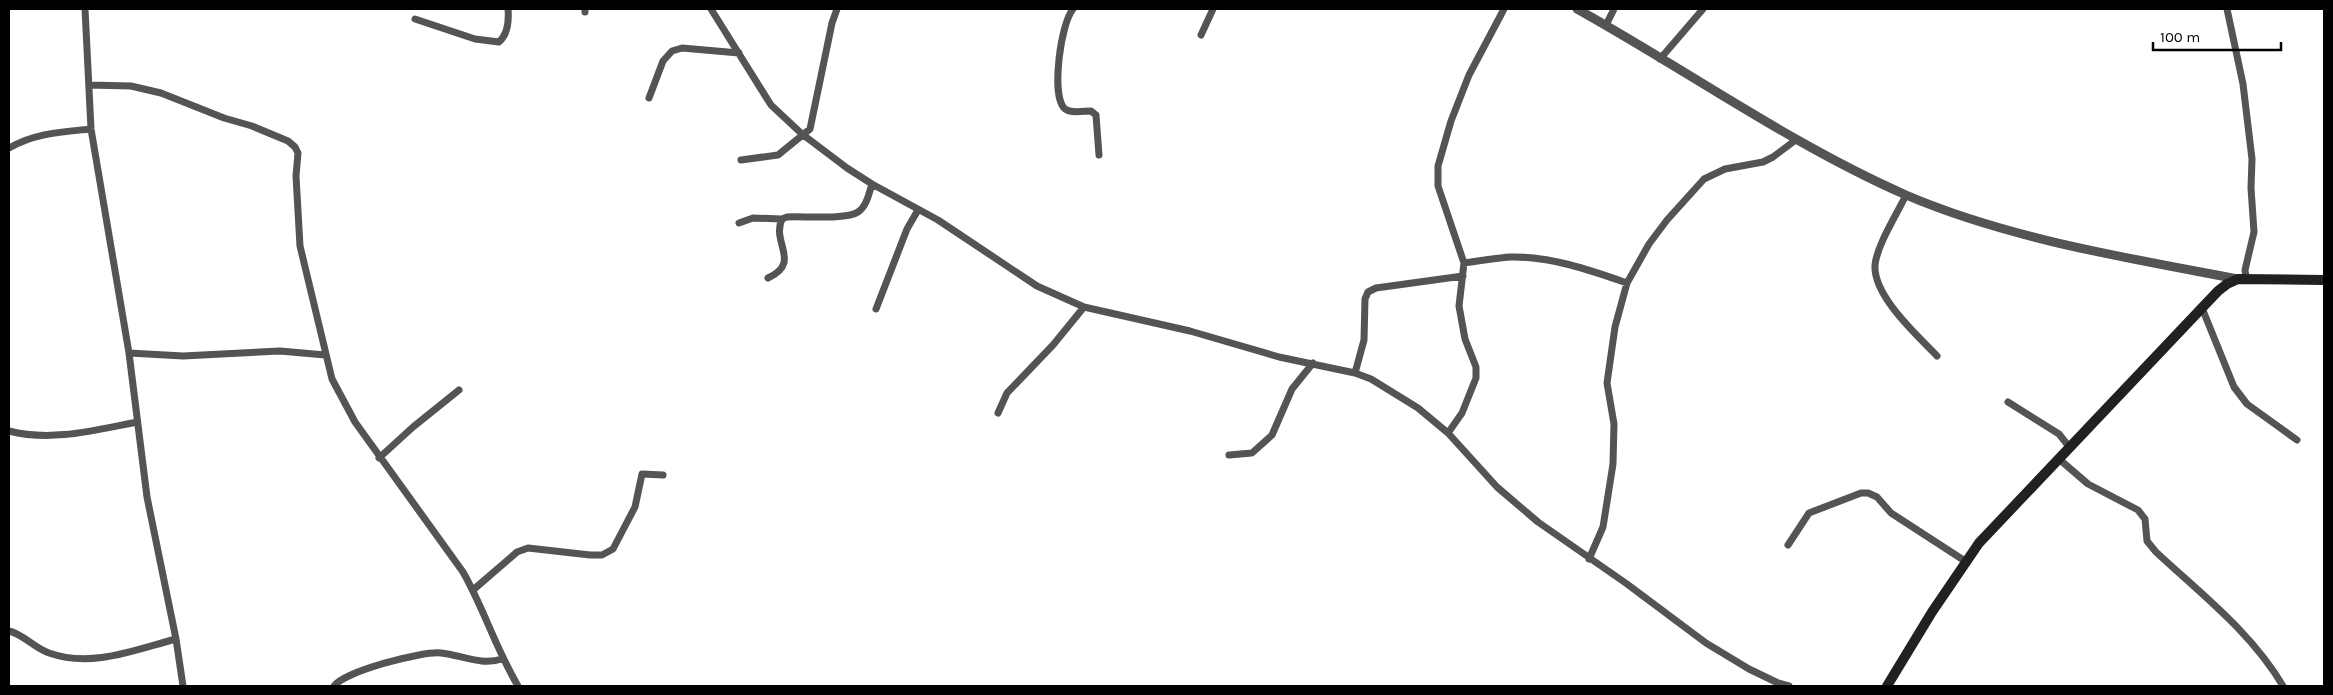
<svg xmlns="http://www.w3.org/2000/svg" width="2333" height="695" viewBox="0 0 2333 695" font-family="Karla,sans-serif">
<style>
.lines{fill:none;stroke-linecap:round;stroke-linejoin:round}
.minor{stroke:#545454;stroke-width:7}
.tertiary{stroke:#545454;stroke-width:9}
.secondary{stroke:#212121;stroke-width:10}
</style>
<rect width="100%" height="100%" fill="#fff"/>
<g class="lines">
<path class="minor" d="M85 9 91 129 129 353 147 497 176 639 183 686
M585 9V12
M711 9 771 105 802 134 847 168 872 184 938 220 1037 286 1084 307 1190 331 1279 357 1355 373 1371 379 1418 408 1448 433 1497 487 1538 522 1627 584 1706 643 1749 669 1778 683 1789 686
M1073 9C1061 23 1051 93 1064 108 1069 114 1083 111 1091 111L1096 115 1099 155
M2227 9 2243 84 2252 159 2251 188 2254 232 2245 270 2246 277 2251 280
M415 19 475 39 499 42C508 34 509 21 508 9
M1606 25 1614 9
M1201 35 1213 9
M1660 59 1703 9
M89 85 131 86 161 93 224 118 252 126 288 141 295 147 298 153 296 176 300 246 332 379 355 422 463 572C484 609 496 649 518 686
M649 98 663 61 672 51 682 48 739 53
M9 148C35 133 61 132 91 129
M741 160 778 155 810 129 832 23 837 9
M1906 195C1897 214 1877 245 1875 265 1873 296 1917 335 1937 356
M739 223 753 218 782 219
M1464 263C1480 261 1495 258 1510 257 1550 256 1590 270 1627 283
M768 278C802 262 771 243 782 219L787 217C803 216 846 220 858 212 867 206 869 193 872 184
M2202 308 2234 387 2247 404 2297 440
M876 309 907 229 918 210
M129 353 183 356 280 351 325 355
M1355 373 1364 340 1365 299 1368 292 1376 288 1463 276
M2008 402 2059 434 2070 448
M998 413 1007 393 1053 345 1084 307
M9 431C52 442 95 430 137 422
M1448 433 1462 413 1476 378V367L1465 339 1459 306 1464 263 1438 186V166L1451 121 1469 75 1504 9
M1229 455 1252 453 1272 435 1292 389 1313 363
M379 458 413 427 459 390
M2059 459 2088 484 2138 510 2145 519 2147 541 2156 552C2201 594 2251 632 2283 686
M1788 545 1809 513 1861 493H1868L1877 497 1891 513 1965 561
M1589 559 1603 527 1613 464 1614 424 1607 383 1615 327 1627 283 1649 244 1667 220 1704 179 1725 169 1763 162 1773 157 1797 139
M473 590 517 552 528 548 590 555H602L613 549 635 507 642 474 663 475
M9 631C23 634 34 648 49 653 92 668 134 650 176 639
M334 686C345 671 422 651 441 653 461 655 482 666 502 659"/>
<path class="tertiary" d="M1577 9C1687 70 1790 144 1906 195 2009 239 2128 258 2238 279"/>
<path class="secondary" d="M1887 686 1932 612 1979 543 2218 291 2227 284 2238 279 2324 280"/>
</g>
<rect width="2333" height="695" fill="none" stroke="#000000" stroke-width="20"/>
<path d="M2153 42v8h128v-8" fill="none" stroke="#000000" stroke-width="2.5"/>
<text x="2160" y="42" font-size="15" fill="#000000" stroke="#ffffff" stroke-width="4" paint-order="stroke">100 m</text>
</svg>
